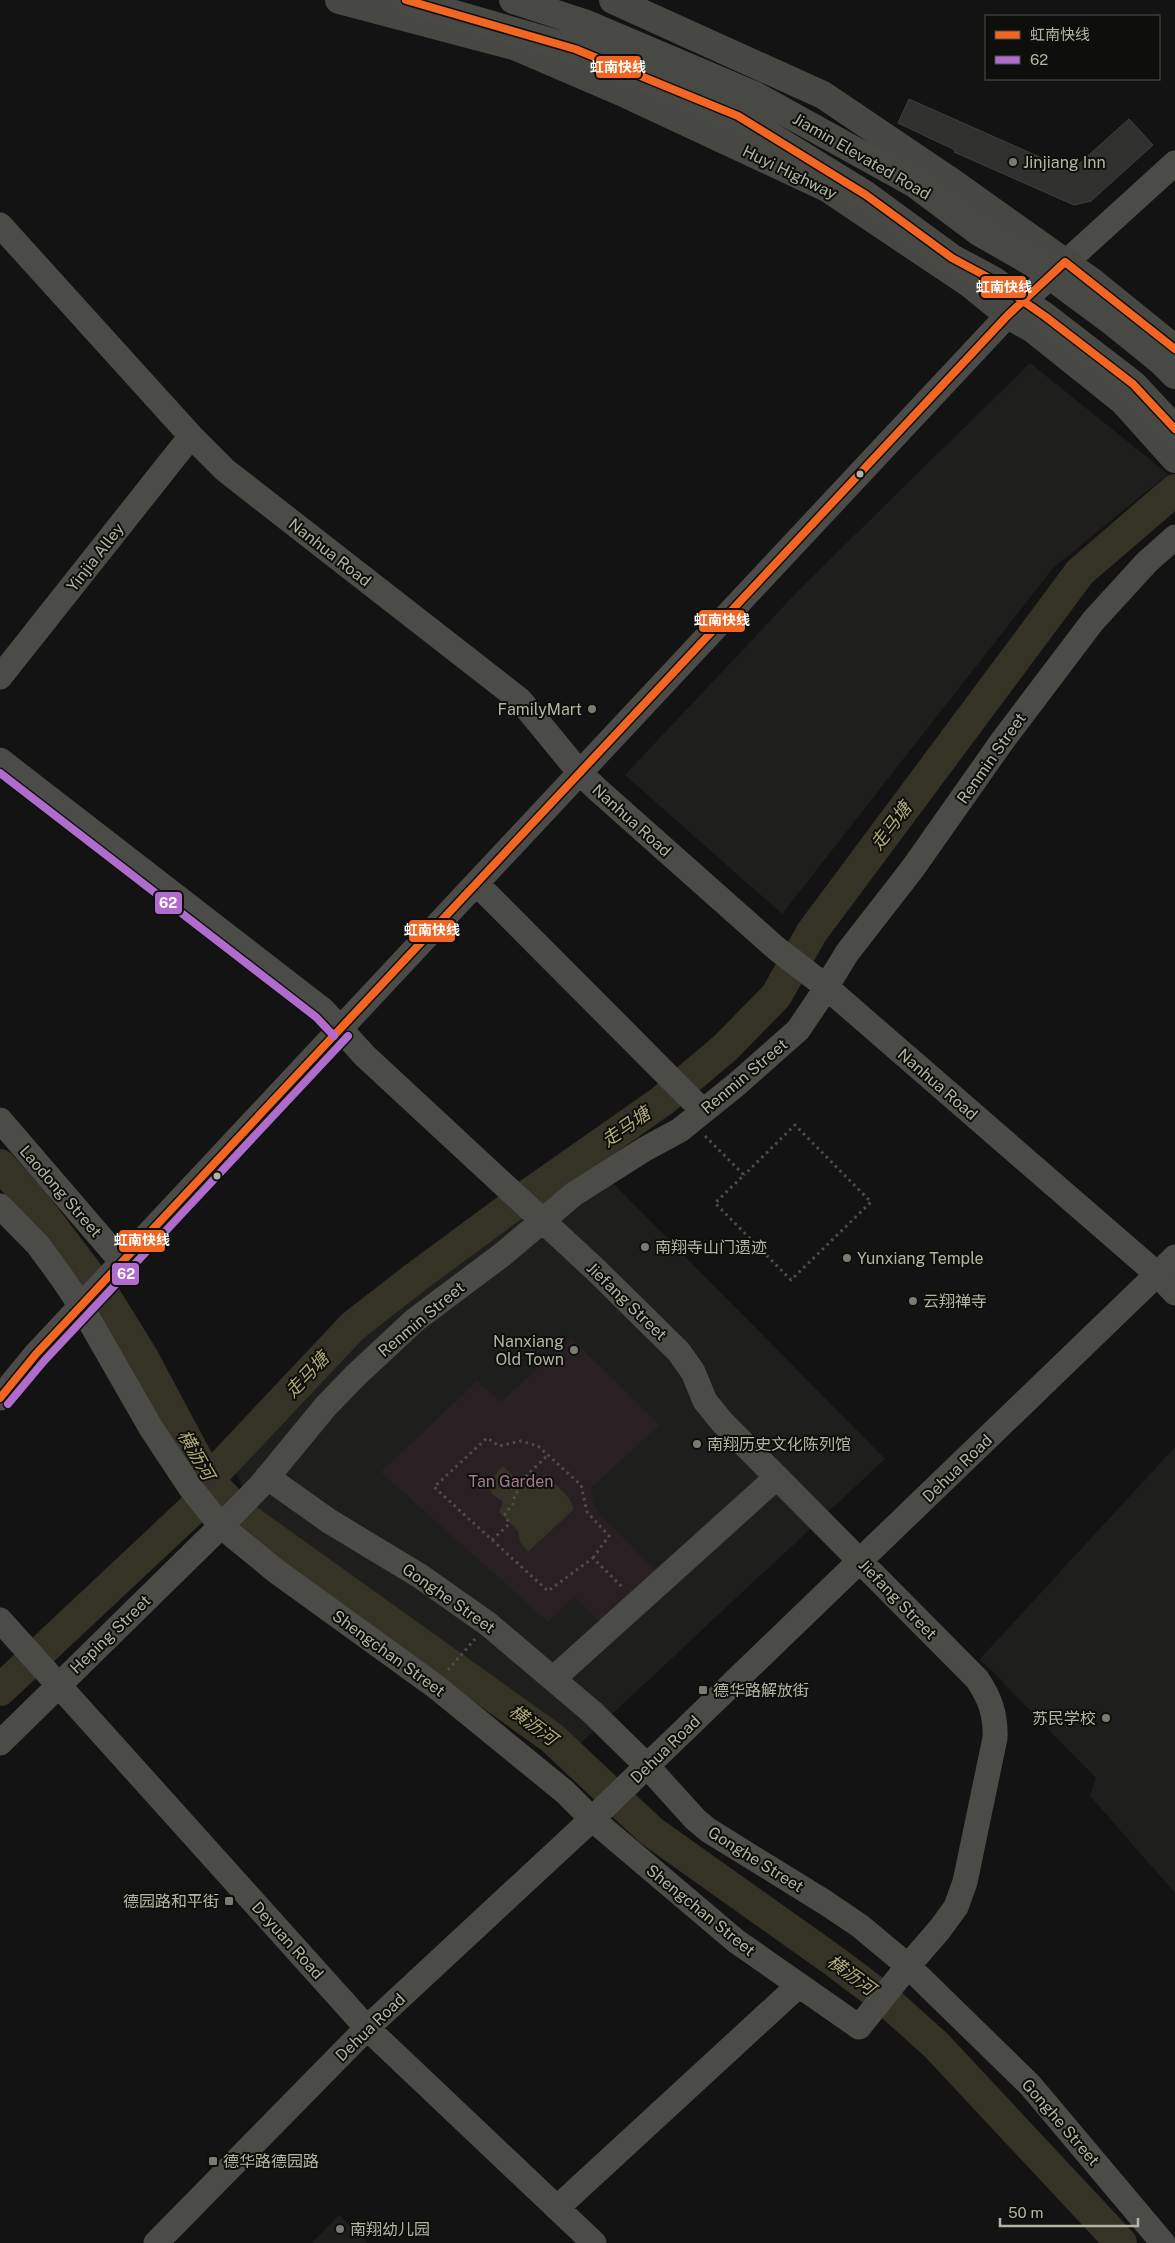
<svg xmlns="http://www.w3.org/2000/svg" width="1175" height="2243" viewBox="0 0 1175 2243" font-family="'Public Sans','Noto Sans SC',sans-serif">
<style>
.built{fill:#1e1f1d}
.green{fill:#292023}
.water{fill:#353226}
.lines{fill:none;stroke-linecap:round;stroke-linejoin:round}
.river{stroke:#353226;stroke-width:32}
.building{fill:#30312f;stroke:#3f3f3b}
.path{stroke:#4d4e49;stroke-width:3;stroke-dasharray:2.5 4;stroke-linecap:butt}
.minor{stroke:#4b4c47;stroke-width:25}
.major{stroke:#474844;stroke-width:28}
.highway{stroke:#484845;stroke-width:28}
.bus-1-casing{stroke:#0e0f0d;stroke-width:11}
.bus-2-casing{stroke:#0e0f0d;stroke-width:11}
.bus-1{stroke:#f26522;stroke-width:8}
.bus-2{stroke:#b06ccc;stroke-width:8}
.poi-dot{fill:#7b7c71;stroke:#0e0f0d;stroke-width:2}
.bus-dot{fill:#b3b5a3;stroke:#0e0f0d;stroke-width:2}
.labels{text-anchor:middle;stroke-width:4;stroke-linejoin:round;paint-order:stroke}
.street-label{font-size:16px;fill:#b3b5a3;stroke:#0e0f0d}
.poi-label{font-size:16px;fill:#b3b5a3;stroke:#0e0f0d;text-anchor:start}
.park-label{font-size:16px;fill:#a07a8e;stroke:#0e0f0d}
.water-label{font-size:18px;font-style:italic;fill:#b1aa79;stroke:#0e0f0d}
.line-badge{stroke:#0e0f0d;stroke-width:2}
.badge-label{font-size:14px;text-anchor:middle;font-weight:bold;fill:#fff}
</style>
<rect width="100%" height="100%" fill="#131313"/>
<path class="built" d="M1030 363 1168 474 1053 568 782 914 625 775 800 589Z
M592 1162 885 1459 579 1745 252 1508 234 1469 273 1392 491 1231Z
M1175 1447V1893L1090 1796 1096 1778 980 1659Z
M339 2215 368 2243H312Z"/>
<path class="green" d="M571 1338 659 1425 591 1488 596 1510 657 1572 601 1623 574 1596 548 1622 381 1472 477 1381 501 1402Z"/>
<path class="water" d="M503 1466 515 1478 534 1483 546 1474 569 1498 574 1509 528 1552 520 1542 518 1531 499 1512 503 1502 492 1494 489 1481Z"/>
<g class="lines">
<path class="river" d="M0 1165 34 1203 104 1295 143 1358 208 1480 246 1519 552 1738 651 1831 834 1961 887 2001 936 2045 1121 2243
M0 1690 193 1509 208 1480 353 1326 416 1277 508 1209 662 1101 725 1048 776 996 812 932 1080 572 1175 490"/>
</g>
<path class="building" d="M909 99 1071 171 1129 119 1153 145 1091 201 1074 205 954 152 955 150 898 123Z"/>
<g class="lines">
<path class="path" d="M705 1136 744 1175 715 1203 791 1280 871 1202 795 1125 744 1175
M492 1540 509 1524 505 1514 513 1504 515 1494 524 1485 527 1475 548 1455
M593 1558 609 1536 587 1512 581 1485 538 1446 521 1441 499 1446 487 1438 434 1487 548 1591 593 1558 623 1588
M448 1670 475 1639"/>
<path class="minor" d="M0 225 191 436 225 470 520 700 580 773 598 790 777 949 825 986 1157 1274 1175 1293
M0 677 191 436
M0 760 323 1010 365 1056 598 1272 679 1352 693 1372 705 1401 722 1422 977 1679C990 1698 996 1715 995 1738L965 1882 956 1907 940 1929 908 1966 859 2027 736 1941 592 1819 565 1792 435 1686 276 1571 221 1526 190 1487 151 1428 81 1306 60 1275 38 1245 0 1206
M477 884 703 1111
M0 1120 122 1262
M0 1398 36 1354 1008 315 1175 163
M267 1477 329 1521 420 1576 488 1624 592 1712 647 1766 695 1819 708 1830 826 1903 860 1926 908 1966 1030 2085 1163 2243
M0 1620 367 2028 594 2243
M553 1679 777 1477
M0 1743 221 1526 260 1486 326 1406 356 1375 415 1320 503 1254 574 1194 645 1149 680 1130 737 1084 798 1030 817 1002 847 953 913 868 1003 740 1093 621 1147 562 1175 537
M557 2208 798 1986
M156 2243 367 2028 592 1819 1175 1257"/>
<path class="major" d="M339 0 514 46 628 95 827 188 970 284 1008 315 1033 329 1123 401 1175 459
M613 0 823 95 946 178 1091 281 1175 349"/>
<path class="highway" d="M406 0 575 49 738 116 866 195 952 258 993 280 1046 317 1133 384 1175 429
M513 0 584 23 756 96 915 184 979 232 1033 263 1114 323 1161 361 1175 375"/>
<g class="bus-1-casing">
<path id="bus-1" d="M406 0 575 49 738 116 866 195 952 258 993 280 1046 317 1133 384 1175 429
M0 1398 36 1354 1008 315 1065 262 1175 349"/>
</g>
<g class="bus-2-casing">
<path id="bus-2" d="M0 773 316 1017 334 1036
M8 1404 44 1361 348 1036"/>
</g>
<use href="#bus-1" class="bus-1"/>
<use href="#bus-2" class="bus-2"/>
</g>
<g class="poi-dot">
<circle cx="1013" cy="162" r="5"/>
<circle cx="592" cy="709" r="5"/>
<circle cx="645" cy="1247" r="5"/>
<circle cx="847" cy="1258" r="5"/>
<circle cx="913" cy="1301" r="5"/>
<circle cx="574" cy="1350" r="5"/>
<circle cx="697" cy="1444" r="5"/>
<rect x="698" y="1685" width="10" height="10" rx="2.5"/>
<circle cx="1106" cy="1718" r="5"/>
<rect x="224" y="1896" width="10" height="10" rx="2.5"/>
<rect x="208" y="2156" width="10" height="10" rx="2.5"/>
<circle cx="340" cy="2229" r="5"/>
</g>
<g class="bus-dot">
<circle cx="860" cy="474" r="4.5"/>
<circle cx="217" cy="1176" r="4.5"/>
</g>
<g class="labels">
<g class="street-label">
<text transform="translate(862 156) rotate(30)" y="6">Jiamin Elevated Road</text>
<text transform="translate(790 172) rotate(26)" y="6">Huyi Highway</text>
<text transform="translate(330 552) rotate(38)" y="6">Nanhua Road</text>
<text transform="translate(95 557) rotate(-52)" y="6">Yinjia Alley</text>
<text transform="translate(991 758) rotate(-55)" y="6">Renmin Street</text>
<text transform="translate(632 820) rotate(42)" y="6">Nanhua Road</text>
<text transform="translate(744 1076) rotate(-40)" y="6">Renmin Street</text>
<text transform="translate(938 1084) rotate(41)" y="6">Nanhua Road</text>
<text transform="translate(61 1191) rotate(49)" y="6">Laodong Street</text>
<text transform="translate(627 1301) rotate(44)" y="6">Jiefang Street</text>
<text transform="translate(421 1319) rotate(-40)" y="6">Renmin Street</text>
<text transform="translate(957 1468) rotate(-44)" y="6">Dehua Road</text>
<text transform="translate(449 1598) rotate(35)" y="6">Gonghe Street</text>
<text transform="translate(898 1599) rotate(46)" y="6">Jiefang Street</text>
<text transform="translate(110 1634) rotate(-44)" y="6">Heping Street</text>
<text transform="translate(389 1653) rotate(36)" y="6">Shengchan Street</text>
<text transform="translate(665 1749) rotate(-44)" y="6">Dehua Road</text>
<text transform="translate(756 1859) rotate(32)" y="6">Gonghe Street</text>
<text transform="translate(701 1910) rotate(39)" y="6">Shengchan Street</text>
<text transform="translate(288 1940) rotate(48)" y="6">Deyuan Road</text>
<text transform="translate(370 2027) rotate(-44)" y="6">Dehua Road</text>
<text transform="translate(1061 2122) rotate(49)" y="6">Gonghe Street</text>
</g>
<g class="poi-label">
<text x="1023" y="168">Jinjiang Inn</text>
<text x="582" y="715" text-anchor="end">FamilyMart</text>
<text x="655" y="1253">南翔寺山门遗迹</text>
<text x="857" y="1264">Yunxiang Temple</text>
<text x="923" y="1307">云翔禅寺</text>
<text x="564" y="1347" text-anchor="end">Nanxiang<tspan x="564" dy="18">Old Town</tspan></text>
<text x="707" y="1450">南翔历史文化陈列馆</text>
<text x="713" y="1696">德华路解放街</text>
<text x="1096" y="1724" text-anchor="end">苏民学校</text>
<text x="219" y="1907" text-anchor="end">德园路和平街</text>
<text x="223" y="2167">德华路德园路</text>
<text x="350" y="2235">南翔幼儿园</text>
</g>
<g class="park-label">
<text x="511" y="1487">Tan Garden</text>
</g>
<g class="water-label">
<text transform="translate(891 826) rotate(-53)" y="6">走马塘</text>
<text transform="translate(626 1127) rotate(-35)" y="6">走马塘</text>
<text transform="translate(307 1375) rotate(-47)" y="6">走马塘</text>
<text transform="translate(196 1455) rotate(60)" y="6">横沥河</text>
<text transform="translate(533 1725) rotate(37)" y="6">横沥河</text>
<text transform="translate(851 1975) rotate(36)" y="6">横沥河</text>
</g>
</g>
<g class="line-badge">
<rect x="595" y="55" width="47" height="24" rx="5" fill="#f26522"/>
<rect x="980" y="275" width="47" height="24" rx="5" fill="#f26522"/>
<rect x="698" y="609" width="48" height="24" rx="5" fill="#f26522"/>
<rect x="154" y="891" width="29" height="24" rx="5" fill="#b06ccc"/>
<rect x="408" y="919" width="48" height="24" rx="5" fill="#f26522"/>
<rect x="118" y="1229" width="48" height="24" rx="5" fill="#f26522"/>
<rect x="111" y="1262" width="29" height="24" rx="5" fill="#b06ccc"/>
</g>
<g class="badge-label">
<text x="618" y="72">虹南快线</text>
<text x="1004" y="292">虹南快线</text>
<text x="722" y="625">虹南快线</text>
<text x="168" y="908">62</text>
<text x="432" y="935">虹南快线</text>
<text x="142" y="1245">虹南快线</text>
<text x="126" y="1279">62</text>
</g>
<rect x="985" y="15" width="175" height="65" fill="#0e0f0d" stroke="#505149"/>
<rect x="995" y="31" width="25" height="8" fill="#f26522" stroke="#505149"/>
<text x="1030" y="40" font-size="15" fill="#b3b5a3">虹南快线</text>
<rect x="995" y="56" width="25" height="8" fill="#b06ccc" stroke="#505149"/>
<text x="1030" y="65" font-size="15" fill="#b3b5a3">62</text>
<path d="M1000 2218v8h138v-8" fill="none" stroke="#b3b5a3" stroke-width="2.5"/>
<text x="1008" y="2218" font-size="15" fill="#b3b5a3" stroke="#0e0f0d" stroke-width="4" paint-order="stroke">50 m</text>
</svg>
